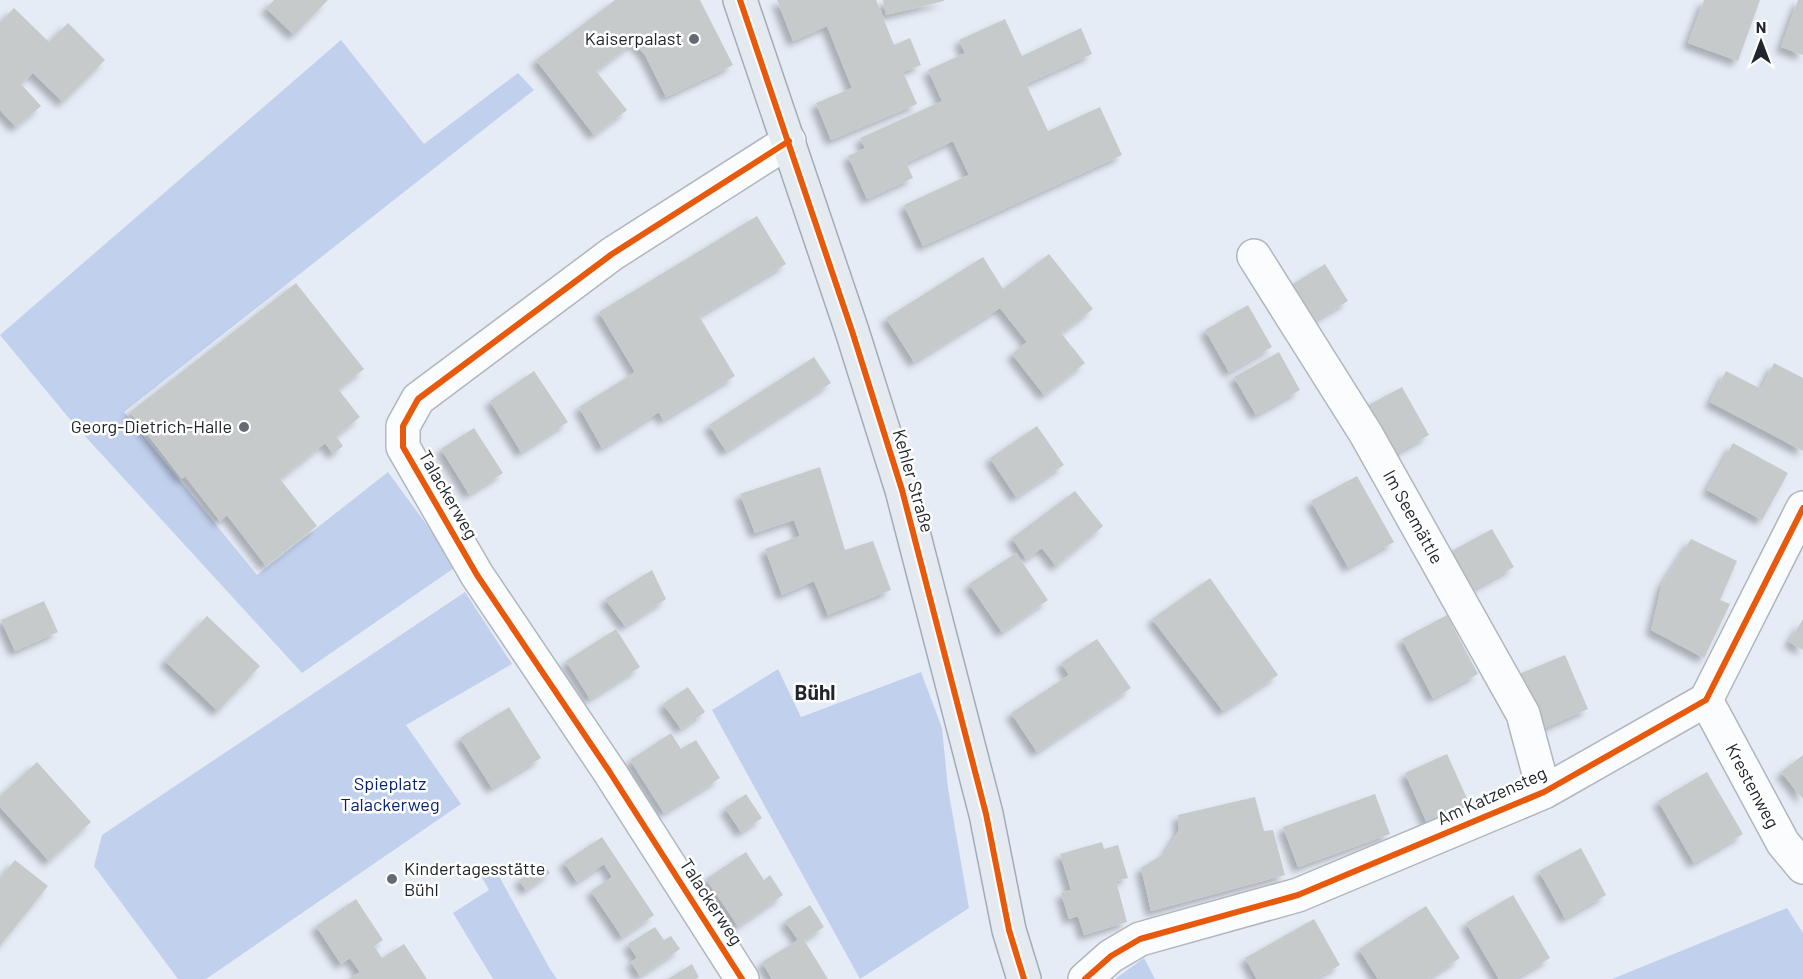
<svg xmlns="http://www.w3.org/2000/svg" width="1803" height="979" viewBox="0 0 1803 979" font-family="Barlow,sans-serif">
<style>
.green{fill:#c1d0ed}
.building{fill:#c6caca;filter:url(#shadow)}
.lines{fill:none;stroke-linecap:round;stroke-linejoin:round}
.minor-casing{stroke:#b1b6be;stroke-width:36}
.major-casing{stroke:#a3abba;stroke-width:36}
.minor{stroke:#fbfcfe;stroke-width:33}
.major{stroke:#e5e9f0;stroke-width:33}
.cycleway-casing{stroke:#fff;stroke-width:10}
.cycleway{stroke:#e8590c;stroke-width:6}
.poi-dot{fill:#666b73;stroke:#fff;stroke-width:2}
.labels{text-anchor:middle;stroke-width:5;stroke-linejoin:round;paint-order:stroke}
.poi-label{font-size:18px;fill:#21252d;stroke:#fff;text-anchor:end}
.street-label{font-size:18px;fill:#21252d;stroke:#fff}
.park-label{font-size:18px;fill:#06226f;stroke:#fff}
.quarter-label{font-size:21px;font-weight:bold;fill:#21252d;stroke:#fff}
</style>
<defs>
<filter id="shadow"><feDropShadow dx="-5.5" dy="5.5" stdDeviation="3" flood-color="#0004"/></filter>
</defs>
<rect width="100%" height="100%" fill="#e6ecf6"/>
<path class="green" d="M341 40 424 144 518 73 534 90 124 412 257 575 388 472 457 566 302 673 73 423 0 335Z
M465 592 512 664 406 725 461 804 206 979H178L94 866 102 835Z
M778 669 801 717 921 672 942 728 948 788 969 908 860 979 712 710Z
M494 867 550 969 557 979H493L453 913 489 890 481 876Z
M1787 908 1803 933V979H1612Z
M1144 958 1155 979H1115Z"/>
<path class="building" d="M274 0H328L294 35 266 8Z
M615 0H700L733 65 666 97 645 55 634 42 596 71 627 110 594 135 536 60Z
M777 0H876L894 45 910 38 921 65 903 72 917 104 831 140 816 103 852 88 827 26 793 41Z
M883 0H944V1L886 15Z
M1704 0H1760L1738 61 1688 43Z
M1798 0H1803V55L1781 47Z
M14 8 49 42 68 23 105 60 63 102 33 73 21 84 41 106 16 127 0 110V22Z
M1005 19 1022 56 1081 28 1092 54 1026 84 1048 131 1100 107 1122 155 923 246 904 205 969 175 953 141 906 163 913 178 867 199 848 156 865 148 860 138 942 101 928 70 965 53 959 40Z
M757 216 786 264 699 316 735 376 663 420 659 412 602 448 579 407 635 372 599 312Z
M1049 254 1093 309 1061 333 1085 363 1044 395 1012 354 1027 342 1000 308 914 362 886 318 983 257 1003 289Z
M1325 264 1348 301 1307 325 1285 289Z
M296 283 364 369 338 389 360 417 336 436 343 446 333 454 325 443 280 479 317 526 266 566 227 515 220 521 185 476 182 479 130 412Z
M1248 305 1272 347 1229 372 1205 330Z
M1279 352 1300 390 1256 415 1234 377Z
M814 357 831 383 726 451 709 425Z
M1774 363 1803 378V451L1710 402 1726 371 1761 389Z
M534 371 568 422 521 452 490 401Z
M1402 387 1429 435 1390 457 1363 408Z
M1037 426 1064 465 1016 497 990 458Z
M474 428 503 473 469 494 441 449Z
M1733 443 1788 473 1762 520 1707 490Z
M820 467 845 550 873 541 891 590 828 615 814 581 782 595 765 549 800 536 794 520 755 533 740 494Z
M1357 476 1394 542 1348 567 1311 501Z
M1075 491 1103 526 1056 566 1042 548 1026 559 1012 538Z
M1492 529 1514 567 1472 590 1450 552Z
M1691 539 1737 561 1720 600 1730 604 1704 658 1651 630 1662 584Z
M1016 553 1048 600 1002 632 969 584Z
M652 570 666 599 625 626 605 599Z
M1210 578 1278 675 1223 711 1152 619Z
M44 601 58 632 15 651 1 620Z
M1447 615 1478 674 1433 698 1402 639Z
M207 616 260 666 218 711 165 661Z
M1803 619V650L1789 642Z
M616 629 640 667 590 699 566 661Z
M1097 639 1131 688 1037 752 1011 713 1069 675 1061 663Z
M1565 655 1588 709 1542 729 1519 674Z
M688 687 705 712 681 729 663 704Z
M509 707 541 758 492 788 460 738Z
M671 733 681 749 696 740 720 778 664 813 630 760Z
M1447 754 1470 805 1427 823 1405 773Z
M1803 755V799L1781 772Z
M37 762 91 822 49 861 0 807V796Z
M1707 772 1743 834 1694 863 1658 801Z
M746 794 762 818 741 832 725 808Z
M1375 794 1390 834 1298 867 1283 827Z
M1255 797 1264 831 1273 830 1285 875 1151 911 1141 868 1165 853 1179 830 1178 815Z
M602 837 654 915 622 937 591 891 612 877 604 864 577 882 564 862Z
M1102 842 1104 849 1118 845 1128 878 1116 881 1127 922 1084 935 1078 916 1069 919 1061 893 1071 890 1060 854Z
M1581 848 1606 895 1565 918 1539 871Z
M746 852 764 880 770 875 783 895 738 926 706 879Z
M15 860 48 886 0 946V878Z
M543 863 550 873 526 890 519 880Z
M1513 895 1550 958 1515 979H1499L1466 923Z
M356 899 383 940 374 946 382 958 404 944 427 979H349L360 972 350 958 341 964 316 926Z
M810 905 824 927 804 940 828 979H772L762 962 798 940 785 921Z
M1426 906 1460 958 1428 979H1378L1359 949Z
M1314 919 1340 965 1315 979H1257L1245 958Z
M655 927 664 940 671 936 680 949 640 976 631 962 637 958 628 944Z
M692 964 699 977 696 979H668Z"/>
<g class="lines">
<g class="minor-casing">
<path id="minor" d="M1254 256 1366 434 1523 714 1544 792
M1706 700 1783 843 1803 867
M742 979 609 771 477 575 403 447V426L418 399 612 254 789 141
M1085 979 1111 956 1140 939 1298 895 1544 792 1706 700 1803 508"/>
</g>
<g class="major-casing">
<path id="major" d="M740 0 852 331 902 490 986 814 1009 930 1024 979"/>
</g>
<use href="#minor" class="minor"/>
<use href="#major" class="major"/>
<g class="cycleway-casing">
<path id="cycleway" d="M740 0 852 331 902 490 986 814 1009 930 1024 979
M742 979 609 771 477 575 403 447V426L418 399 612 254 789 141
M1085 979 1111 956 1140 939 1298 895 1544 792 1706 700 1803 508"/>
</g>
<use href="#cycleway" class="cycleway"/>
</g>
<g class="poi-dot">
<circle cx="694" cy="39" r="6"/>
<circle cx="244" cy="427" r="6"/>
<circle cx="392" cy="879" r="6"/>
</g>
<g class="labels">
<g class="poi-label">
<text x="682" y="45">Kaiserpalast</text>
<text x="232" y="433">Georg-Dietrich-Halle</text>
<text x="404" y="875" text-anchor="start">Kindertagesstätte<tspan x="404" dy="21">Bühl</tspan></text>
</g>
<g class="street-label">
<text transform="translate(913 481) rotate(74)" y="6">Kehler Straße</text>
<text transform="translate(448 495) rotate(60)" y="6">Talackerweg</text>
<text transform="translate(1413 517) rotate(61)" y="6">Im Seemättle</text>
<text transform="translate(1752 786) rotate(62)" y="6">Krestenweg</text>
<text transform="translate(1492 796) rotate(-24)" y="6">Am Katzensteg</text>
<text transform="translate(711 902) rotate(57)" y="6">Talackerweg</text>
</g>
<g class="park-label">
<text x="390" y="790">Spieplatz<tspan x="390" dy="21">Talackerweg</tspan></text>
</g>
<g class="quarter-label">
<text x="815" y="700">Bühl</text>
</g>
</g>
<g transform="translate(1761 42)" stroke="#ffffff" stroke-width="4.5" paint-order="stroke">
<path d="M0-4.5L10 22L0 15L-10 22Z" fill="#21252d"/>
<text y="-9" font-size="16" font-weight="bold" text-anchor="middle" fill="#21252d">N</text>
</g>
</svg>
